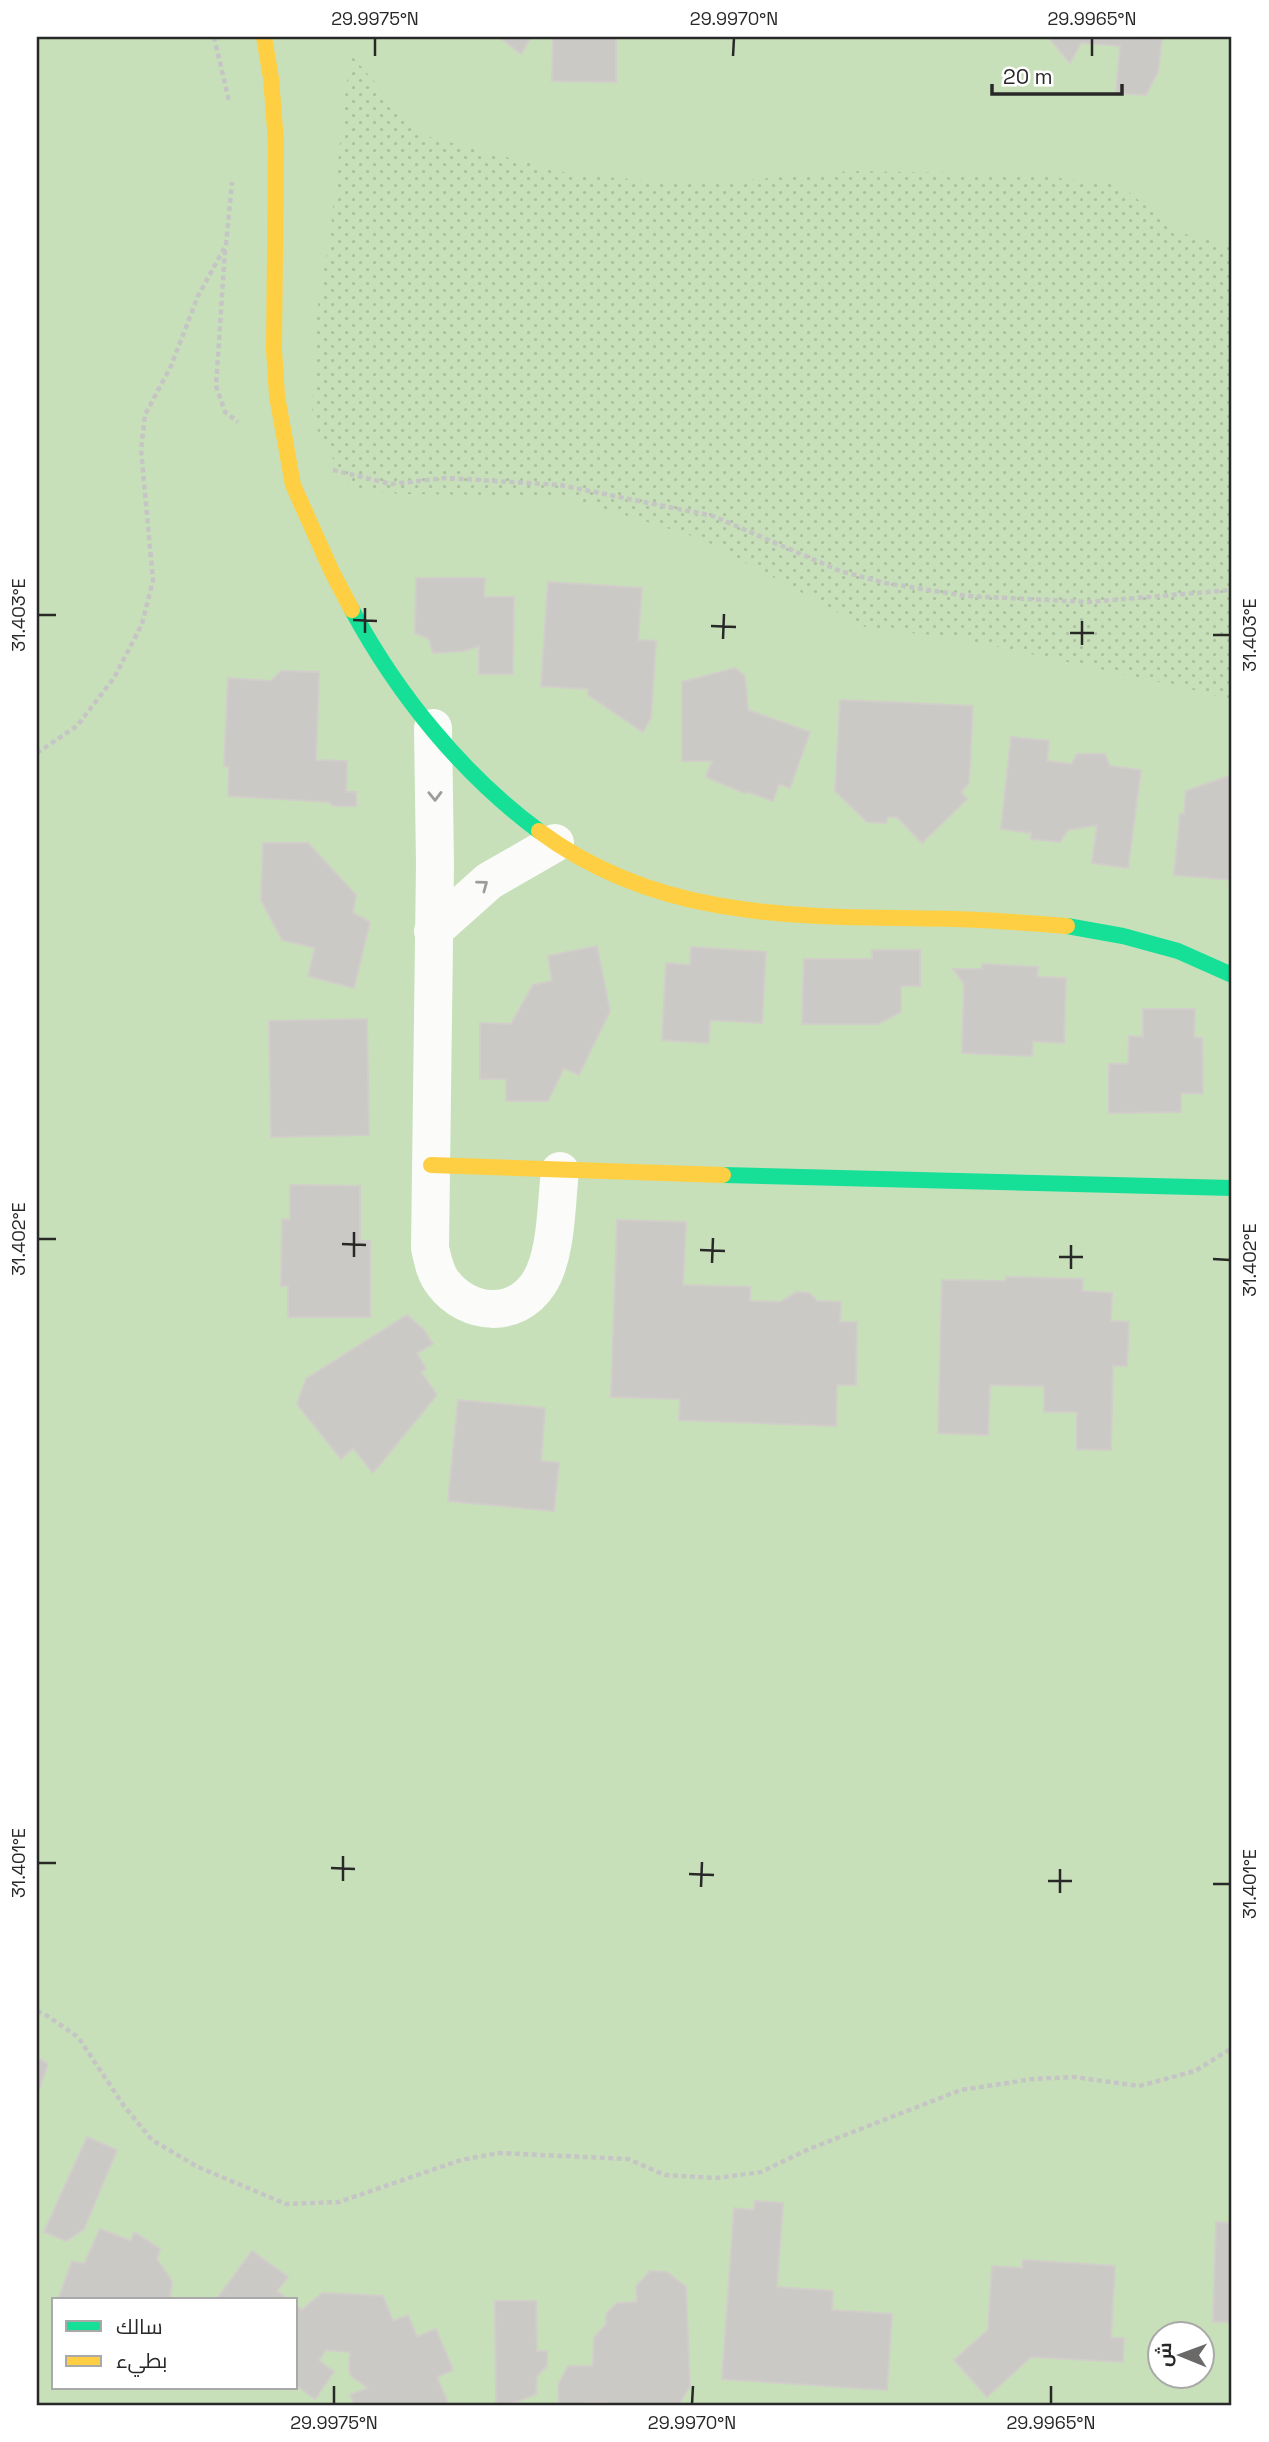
<svg xmlns="http://www.w3.org/2000/svg" width="1269" height="2442" viewBox="0 0 1269 2442" font-family="'Space Grotesk',Cairo,sans-serif">
<style>
.grass{fill:#c7e0b9;fill-rule:evenodd}
.garden{fill:url(#garden-dots)}
.building{fill:#cbc9c5;stroke:#d1ceca;stroke-width:2}
.lines{fill:none;stroke-linecap:round;stroke-linejoin:round}
.path{stroke:#c6c5c5;stroke-width:4.5;stroke-dasharray:5 3.5;stroke-linecap:butt}
.street{stroke:#fbfbfa;stroke-width:38}
.fast{stroke:#16e098;stroke-width:16}
.slow{stroke:#ffcf43;stroke-width:16}
.oneway{stroke:#9c9c9c}
.ticks{fill:none;stroke:#282828;stroke-width:2.5}
.neatline{fill:none;stroke:#282828;stroke-width:2.5}
.ticks-label{font-size:18px;text-anchor:middle;fill:#282828}
</style>
<defs>
<pattern id="garden-dots" width="8" height="8" patternUnits="userSpaceOnUse" patternTransform="scale(1.75)"><rect width="8" height="8" fill="#c7e0b9"/><path d="M2 2h.1M6 6h.1" fill="none" stroke="#abc09f" stroke-width="1.8" stroke-linecap="round"/></pattern>
</defs>
<rect width="100%" height="100%" fill="#e6e3de"/>
<path class="grass" d="M37 37H1232V2405H37ZM54 2300H296V2388H54ZM1160 2334H1202V2376H1160Z"/>
<path class="garden" d="M350 54 422 135 575 175 702 184 851 171 1015 174 1119 184 1177 232 1232 246V700L1186 688 953 637 869 629 702 539 563 496 403 494 350 490 312 420 315 322 330 235Z"/>
<path class="building" d="M499 37H531L521 54Z
M553 37H616V82L552 81Z
M1048 37 1162 39 1158 72 1146 95 1116 93 1120 46 1081 43 1070 63Z
M416 578H485L484 597H514L513 674H479V646L464 651 433 653 429 639 415 633Z
M548 582 642 588 638 640 656 641 651 718 643 732 588 695V689L541 686Z
M735 668 745 676 748 710 810 732 790 788 779 784 773 801 748 792 744 793 706 777 712 761H682V682Z
M281 671 319 672 316 760 347 761 346 792H356V806H334L328 802 228 796 229 767 224 766 228 678 271 681Z
M840 700 973 706 969 783 961 792 967 799 922 843 897 817H888L886 823 867 822 835 791Z
M1011 737 1049 741 1047 761 1072 764 1077 754H1105L1110 766 1141 770 1128 868 1092 863 1097 825 1068 830 1060 842 1031 839V833L1001 829Z
M1232 775V880L1174 875 1180 814H1184L1186 791Z
M263 843H308L356 895 353 913 370 922 354 988 308 976 315 948 282 940 261 900Z
M597 946 610 1011 579 1075 564 1068 548 1101H506V1079H480V1023L511 1024 533 985 552 981 548 956Z
M691 947 766 952 762 1023 710 1020 709 1043 662 1040 666 963 690 965Z
M872 950H920V986H901V1012L878 1024H802L804 959H872Z
M982 964 1038 967 1037 977 1066 978 1064 1043 1033 1041 1032 1056 962 1053 964 984 953 969H982Z
M1143 1009H1195L1194 1037 1202 1038 1203 1094 1181 1093V1112L1109 1113V1064H1128L1129 1036 1143 1037Z
M367 1019 369 1135 271 1137 269 1021Z
M290 1185 360 1186V1241H370V1317H288V1286H281L282 1219 290 1220Z
M617 1220 686 1222 683 1285 750 1287V1301L780 1302 797 1292 809 1293 817 1301 841 1302 840 1322H857L856 1385H837L836 1426 679 1420 680 1399 611 1397Z
M1006 1277 1083 1279 1082 1291 1112 1293 1111 1321 1129 1322 1127 1366H1113L1111 1450 1077 1449V1412H1044V1386L990 1385 988 1435 938 1433 942 1280 1005 1281Z
M407 1315 423 1329 433 1344 417 1353 426 1369 421 1372 437 1395 373 1473 353 1448 341 1459 297 1404 306 1379Z
M458 1400 545 1408 541 1461 559 1463 554 1511 448 1501Z
M37 2057 48 2064 37 2095Z
M87 2137 117 2150 84 2229 66 2241 44 2232Z
M755 2201 783 2203 777 2287 833 2291 832 2310 892 2314 887 2390 722 2379 734 2208 754 2210Z
M1216 2222 1232 2223V2322H1213Z
M100 2229 131 2241 134 2232 160 2249 157 2259 172 2281 170 2300H58L72 2261 84 2264Z
M252 2251 288 2277 277 2291 289 2300H216Z
M1023 2260 1115 2266 1111 2338H1124L1123 2362 1031 2357 987 2397 954 2360 988 2330 992 2266 1022 2268Z
M650 2271 667 2272 686 2287 690 2386 679 2404 611 2405 606 2402 559 2405 558 2385 568 2366H593L594 2338 606 2324V2314L617 2303 637 2302 636 2286Z
M322 2293 383 2296 393 2321 408 2315 417 2337 436 2329 453 2370 437 2377 449 2405H354L350 2395 368 2388 351 2376 349 2369 350 2352 326 2350 319 2360 334 2372 315 2399 296 2385V2305L302 2310Z
M495 2301H536L537 2351H547V2366L537 2376 536 2394 509 2405H496Z"/>
<g class="lines">
<path class="path" d="M214 37 229 101
M225 250 216 386 225 412 238 422
M333 470 391 484 446 478 560 485 713 516 840 571 885 583 966 596 1088 602 1232 590
M37 753 77 726 114 678 142 624 153 580 141 450 145 415 171 366 198 296 226 245 232 182
M37 2011 46 2015 78 2037 124 2106 152 2140 198 2167 286 2204 339 2202 461 2160 499 2153 628 2159 665 2175 717 2178 761 2172 809 2149 961 2090 1033 2079 1074 2077 1139 2086 1195 2071 1232 2048"/>
<path class="street" d="M433 728 435 864 430 1248C433 1261 435 1273 443 1283 468 1316 516 1319 539 1283 557 1255 556 1204 560 1171
M433 931 489 881 555 843"/>
<path class="fast" d="M352 610C398 695 462 774 539 831
M1067 926 1123 936 1178 951 1232 975
M723 1175 1232 1188"/>
<path class="slow" d="M264 37 271 78 276 142 274 350 277 396 293 485 332 572 352 610
M539 831C664 924 808 916 955 919 992 920 1029 923 1067 926
M431 1165 723 1175"/>
</g>
<defs><path id="oneway-chevron" d="M-2-3.5L2.5 0L-2 3.5" fill="none" stroke-width="1.6" stroke-linecap="round" stroke-linejoin="round" transform="scale(1.75)"/></defs>
<g class="oneway">
<use href="#oneway-chevron" transform="translate(435 796) rotate(89)"/>
<use href="#oneway-chevron" transform="translate(483 885) rotate(-37)"/>
</g>
<path class="ticks" d="M375 56V38M733 56 734 38M1092 56V38M38 615H56M353 620 377 621M711 626 736 627M365 633V608M1070 633H1094M1213 635H1230M723 639 724 614M1082 645V621M38 1239H56M342 1244 366 1245M700 1250 725 1251M354 1257V1232M1059 1257H1083M1213 1259 1230 1260M712 1263 713 1238M1071 1269V1245M38 1863H56M331 1868 355 1869M689 1874 714 1875M343 1881V1856M1048 1881H1072M1213 1884H1230M701 1887 702 1862M1060 1893V1869M334 2404V2386M692 2404 693 2386M1051 2404V2386"/>
<rect width="1269" height="2442" fill="none" stroke="#ffffff" stroke-width="77"/>
<rect x="52" y="2298" width="245" height="91" fill="#ffffff" stroke="#a9a9a9" stroke-width="2"/>
<rect x="66" y="2321" width="35" height="10" fill="#16e098" stroke="#a9a9a9" stroke-width="2"/>
<text x="116" y="2334" font-size="21" fill="#282828">سالك</text>
<rect x="66" y="2356" width="35" height="10" fill="#ffcf43" stroke="#a9a9a9" stroke-width="2"/>
<text x="116" y="2368" font-size="21" fill="#282828">بطيء</text>
<g transform="translate(1181 2355) rotate(271)"><circle r="33" fill="#ffffff" stroke="#a9a9a9" stroke-width="2"/>
<path d="M0-5L12 26L0 18L-12 26Z" fill="#6a6968"/>
<text y="-10" font-size="19" font-weight="bold" text-anchor="middle" fill="#282828">ش</text>
</g>
<path d="M992 84v10h130v-10" fill="none" stroke="#282828" stroke-width="3.5"/>
<text x="1003" y="84" font-size="21" fill="#282828" stroke="#ffffff" stroke-width="5" paint-order="stroke">20 m</text>
<rect x="38" y="38" width="1192" height="2366" class="neatline"/>
<g class="ticks-label">
<text x="375" y="25">29.9975°N</text>
<text x="734" y="25">29.9970°N</text>
<text x="1092" y="25">29.9965°N</text>
<text transform="translate(19 615) rotate(-90)" y="6">31.403°E</text>
<text transform="translate(1250 635) rotate(-90)" y="6">31.403°E</text>
<text transform="translate(19 1239) rotate(-90)" y="6">31.402°E</text>
<text transform="translate(1250 1260) rotate(-90)" y="6">31.402°E</text>
<text transform="translate(19 1863) rotate(-90)" y="6">31.401°E</text>
<text transform="translate(1250 1884) rotate(-90)" y="6">31.401°E</text>
<text x="334" y="2429">29.9975°N</text>
<text x="692" y="2429">29.9970°N</text>
<text x="1051" y="2429">29.9965°N</text>
</g>
</svg>
